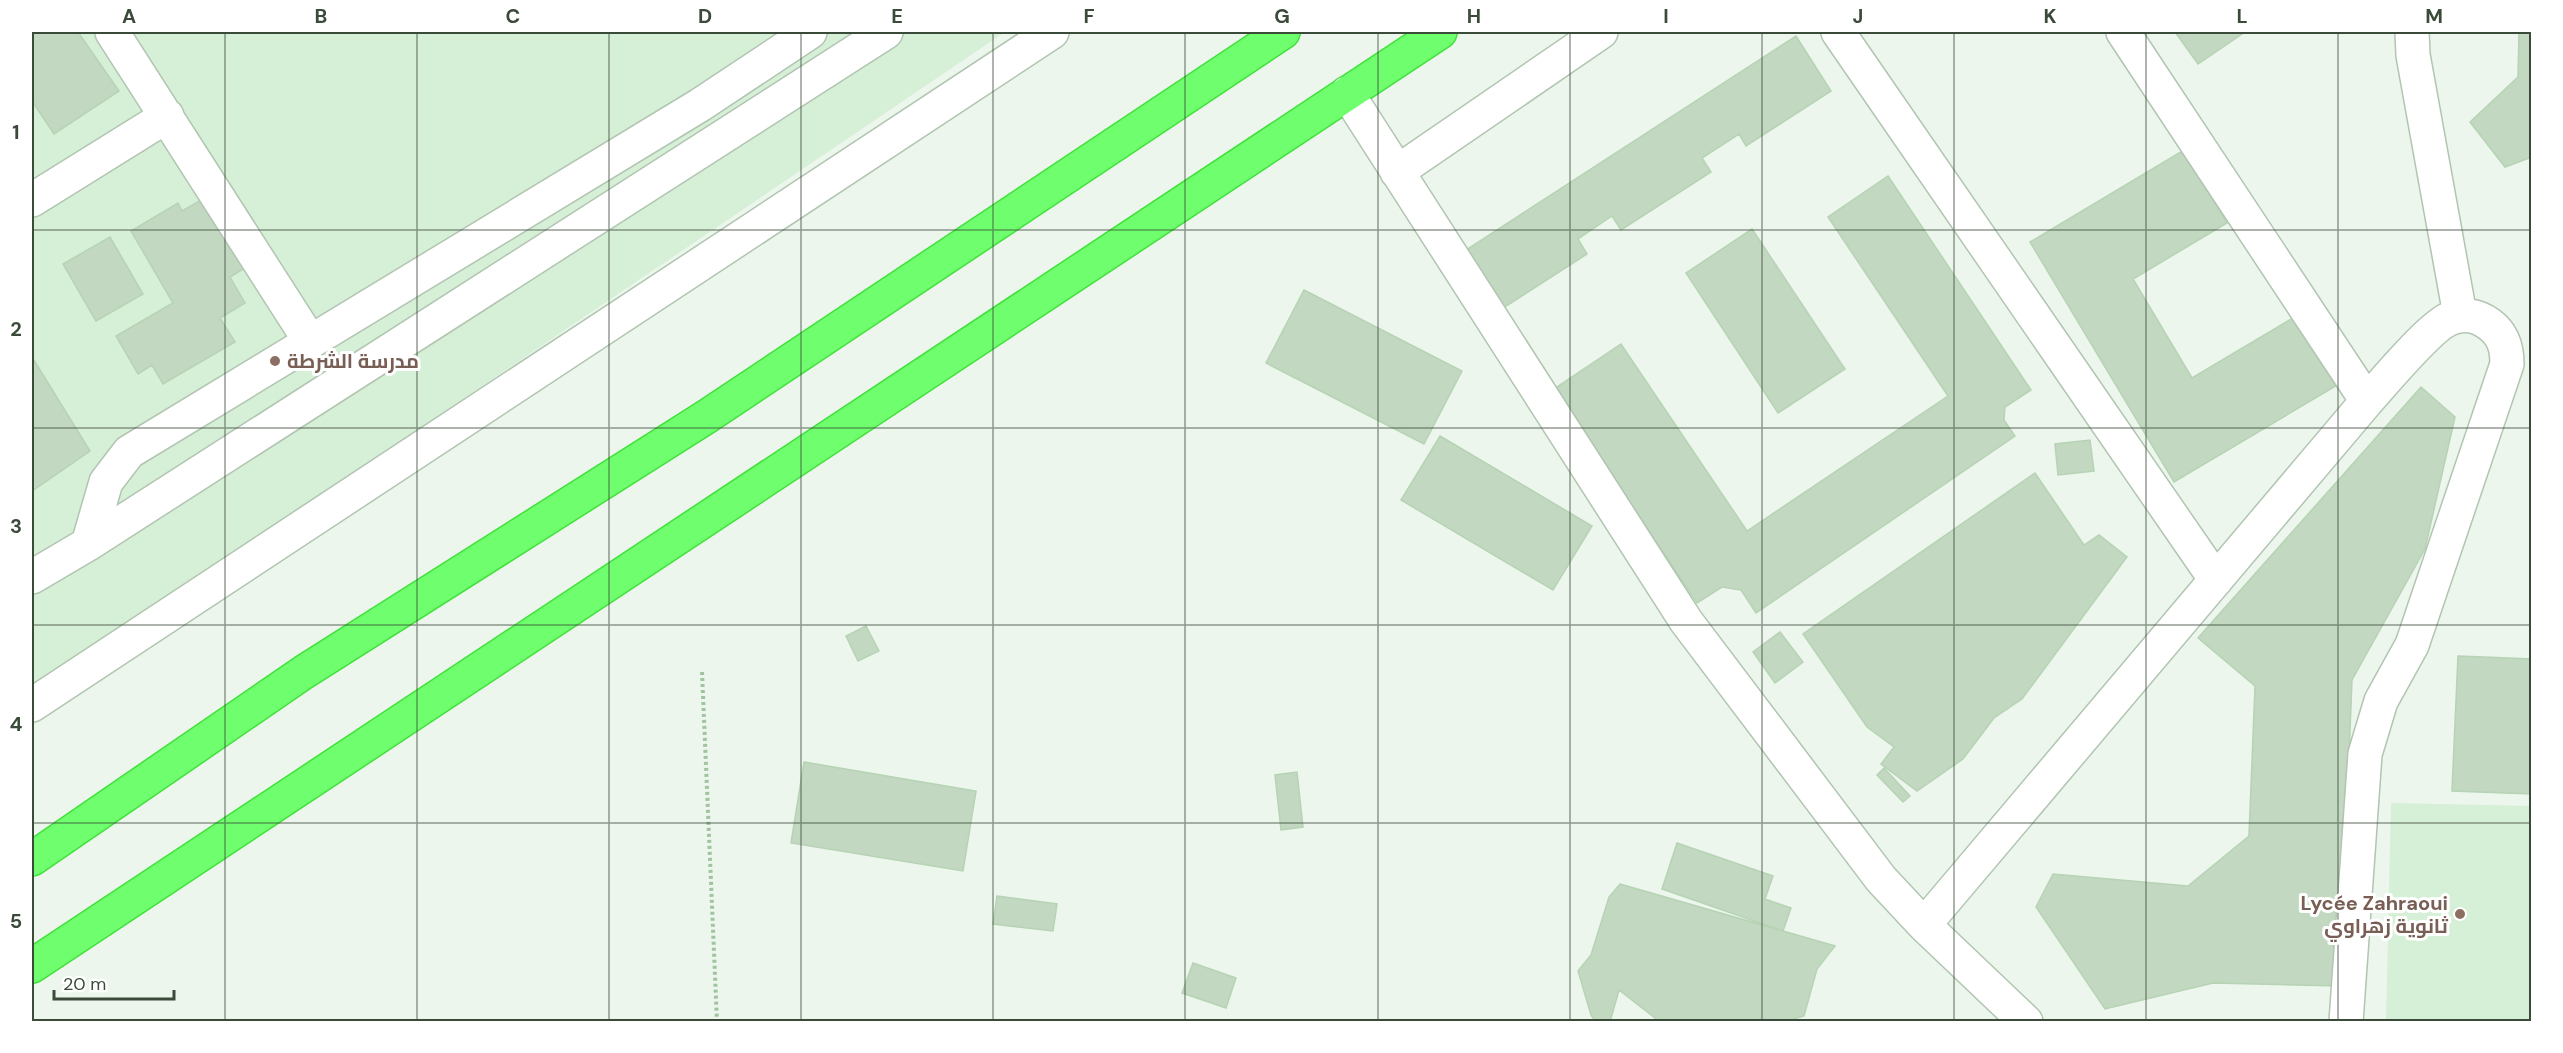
<svg xmlns="http://www.w3.org/2000/svg" width="2563" height="1053" viewBox="0 0 2563 1053" font-family="'DM Sans',Cairo,sans-serif">
<style>
.education{fill:#d6efd7}
.building{fill:#c2d8c1;stroke:#b6d3b4;stroke-width:1.5}
.lines{fill:none;stroke-linecap:round;stroke-linejoin:round}
.minor-casing{stroke:#b1c5b1;stroke-width:36}
.highway-casing{stroke:#42e03c;stroke-width:36}
.path{stroke:#a0c49f;stroke-width:4;stroke-dasharray:3 3;stroke-linecap:butt}
.minor{stroke:#fff;stroke-width:33}
.highway{stroke:#6fff6e;stroke-width:33}
.grid{fill:none;stroke:#3a4b39;stroke-width:1.5;stroke-opacity:0.55}
.education-dot{fill:#8d6e63;stroke:#fff;stroke-width:2}
.labels{text-anchor:middle;stroke-width:6;stroke-linejoin:round;paint-order:stroke}
.education-label{font-size:20px;font-weight:bold;fill:#785e54;stroke:#fff;text-anchor:start}
.neatline{fill:none;stroke:#3a4b39;stroke-width:2}
.grid-label{font-size:20px;text-anchor:middle;font-weight:bold;fill:#3a4b39}
</style>
<rect width="100%" height="100%" fill="#ecf6ec"/>
<path class="education" d="M32 32H1005L32 691Z
M2391 803 2531 806V1021H2386Z"/>
<path class="building" d="M32 32H78L119 91 54 134 32 101Z
M2175 32H2245L2198 64Z
M2519 32H2532V157L2505 167 2470 122 2518 77Z
M1796 36 1831 91 1746 146 1739 134 1702 158 1711 172 1621 230 1612 216 1578 239 1587 254 1500 310 1463 252Z
M2184 150 2227 223 2133 279 2192 378 2298 315 2339 384 2174 482 2030 242Z
M1888 176 2031 390 2005 407 2004 420 2015 436 1756 613 1741 590 1722 587 1697 603 1554 389 1621 344 1747 531 1948 396 1828 217Z
M210 195 250 265 230 277 245 303 220 318 235 342 163 384 152 365 138 374 116 336 173 303 131 231 178 203 182 211Z
M1752 229 1845 369 1778 413 1686 273Z
M110 237 143 294 96 321 63 264Z
M1304 290 1462 371 1424 444 1266 363Z
M32 357 90 451 32 491Z
M2421 387 2455 417 2425 549 2352 680 2340 986 2213 983 2105 1009 2036 907 2053 874 2188 886 2249 836 2255 686 2198 638Z
M1440 436 1592 526 1553 590 1401 500Z
M2090 440 2094 471 2058 475 2055 444Z
M2035 473 2084 545 2099 535 2127 557 2022 699 1994 718 1963 759 1917 791 1881 764 1894 747 1867 727 1803 634Z
M866 626 879 651 858 661 846 636Z
M1780 632 1803 662 1775 683 1753 652Z
M2458 656 2532 659V794L2452 791Z
M804 762 976 791 963 871 791 843Z
M1884 768 1910 796 1903 802 1877 775Z
M1297 772 1303 827 1281 830 1275 775Z
M1677 843 1773 876 1765 899 1791 908 1783 931 1662 889Z
M1620 884 1835 946 1817 969 1804 1016 1784 1022H1654L1655 1018 1619 990 1610 1022H1596L1591 1015 1578 971 1591 955 1609 897Z
M997 896 1057 904 1053 931 993 924Z
M1193 963 1236 978 1226 1008 1182 993Z"/>
<g class="lines">
<g class="minor-casing">
<path id="minor" d="M112 32 310 341
M1838 32 2216 580
M2123 32 2367 401
M2412 32 2413 55 2460 315
M1347 93 1686 621 1881 879 1924 925 2026 1022
M1397 172 1601 32
M32 200 167 116
M88 544 106 482 129 452 700 105 810 32
M32 577 88 544 886 32
M32 705 1052 32
M1924 925 2367 401C2383 383 2430 327 2449 319 2462 313 2477 315 2489 324 2503 334 2507 347 2507 364L2412 645 2381 701 2365 754 2346 1022"/>
</g>
<g class="highway-casing">
<path id="highway" d="M32 859 304 672 706 417 1283 32
M32 966 1440 32"/>
</g>
<path class="path" d="M702 672 717 1022"/>
<use href="#minor" class="minor"/>
<use href="#highway" class="highway"/>
</g>
<path class="grid" d="M225 32V1022M417 32V1022M609 32V1022M801 32V1022M993 32V1022M1185 32V1022M1378 32V1022M1570 32V1022M1762 32V1022M1954 32V1022M2146 32V1022M2338 32V1022M32 230H2532M32 428H2532M32 625H2532M32 823H2532"/>
<g class="education-dot">
<circle cx="275" cy="361" r="6"/>
<circle cx="2460" cy="914" r="6"/>
</g>
<g class="labels">
<g class="education-label">
<text x="287" y="368">مدرسة الشرطة</text>
<text x="2448" y="910" text-anchor="end">Lycée Zahraoui<tspan x="2448" dy="23">ثانوية زهراوي</tspan></text>
</g>
</g>
<rect width="2563" height="1053" fill="none" stroke="#ffffff" stroke-width="66"/>
<path d="M54 990v9h120v-9" fill="none" stroke="#3a4b39" stroke-width="3"/>
<text x="63" y="990" font-size="18" fill="#3a4b39" stroke="#ffffff" stroke-width="4.5" paint-order="stroke">20 m</text>
<rect x="33" y="33" width="2497" height="987" class="neatline"/>
<g class="grid-label">
<text x="129" y="23">A</text>
<text x="321" y="23">B</text>
<text x="513" y="23">C</text>
<text x="705" y="23">D</text>
<text x="897" y="23">E</text>
<text x="1089" y="23">F</text>
<text x="1282" y="23">G</text>
<text x="1474" y="23">H</text>
<text x="1666" y="23">I</text>
<text x="1858" y="23">J</text>
<text x="2050" y="23">K</text>
<text x="2242" y="23">L</text>
<text x="2434" y="23">M</text>
<text x="16" y="139">1</text>
<text x="16" y="336">2</text>
<text x="16" y="533">3</text>
<text x="16" y="731">4</text>
<text x="16" y="928">5</text>
</g>
</svg>
